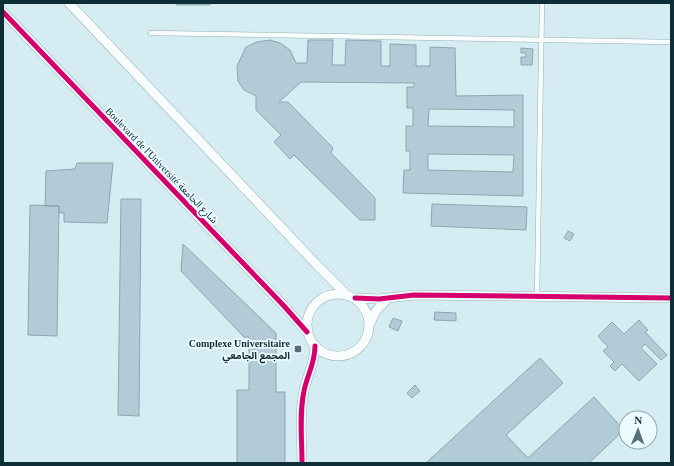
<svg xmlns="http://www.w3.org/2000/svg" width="674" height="466" viewBox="0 0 674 466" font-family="'Times New Roman','Noto Sans Arabic',serif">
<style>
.building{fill:#b1ccd7;stroke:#8ea5ae;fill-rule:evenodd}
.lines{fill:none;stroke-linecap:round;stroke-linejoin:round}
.service-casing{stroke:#95b0b6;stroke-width:5.5}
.minor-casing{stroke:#95b0b6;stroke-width:10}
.service{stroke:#f9fcfd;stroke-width:4.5}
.minor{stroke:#f9fcfd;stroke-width:9}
.cycleway-casing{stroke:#ecfbff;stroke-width:8}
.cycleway{stroke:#d6006c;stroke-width:5}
.poi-dot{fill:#537078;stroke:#ecfbff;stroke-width:1.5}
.labels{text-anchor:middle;stroke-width:3.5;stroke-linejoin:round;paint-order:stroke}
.street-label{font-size:10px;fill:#0d2e36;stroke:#ecfbff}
.poi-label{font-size:10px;font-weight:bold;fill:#0d2e36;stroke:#ecfbff;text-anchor:end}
</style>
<rect width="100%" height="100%" fill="#d4ecf2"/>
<path class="building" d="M177 3H210V5H176Z
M270 40 280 43 290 50 296 63H307L308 40H333L332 65H345L346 40 381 41V66H390V44L416 45V66H430V47L455 48 456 96 523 95V196L403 193 404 170H410V151H406V126H413V108H407V87H414V83L301 82 279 102H288L333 148 331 153 375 198V220H360L294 155 290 159 274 142 281 135 256 110V96L244 90 238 81 237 66 246 47 257 42ZM429 109 514 110V127L428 126ZM428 154 514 155 513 172 428 170Z
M521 48 533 49 532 65H521V57H526V53H521Z
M77 163H113L107 223 64 222V213H59V206H45L46 171 75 169Z
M121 199H141L139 416 118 415Z
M432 204 527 207 526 230 431 226Z
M30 205 59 206 57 336 28 335Z
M568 231 574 234 570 241 564 238Z
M183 244 276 333V392H285V463H237V390H249V337H244L181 271Z
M435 312 456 313V321L434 320Z
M393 318 402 321 398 331 389 327Z
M639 320 648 330 645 332 667 355 661 360 645 344 641 348 657 364 639 381 622 364 615 371 610 366 614 362 603 351 608 347 598 336 612 322 624 334Z
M540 358 563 383 506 435 528 458 594 397 624 430 589 463H426Z
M415 385 420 391 412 398 407 393Z"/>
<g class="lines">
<g class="service-casing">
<path id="service" d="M151 33 671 42
M537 296 542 3"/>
</g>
<g class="minor-casing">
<path id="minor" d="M69 3 317 265 347 295
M3 12 284 306 307 332
M307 325a31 31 0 1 1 62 0a31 31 0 1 1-62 0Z
M355 298 379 299 414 295 671 298
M369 325 376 311 387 299
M302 463C302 440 299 414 304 391 307 375 315 364 315 346"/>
</g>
<use href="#service" class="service"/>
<use href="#minor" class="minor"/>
<g class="cycleway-casing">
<path id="cycleway" d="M3 12 284 306 307 332
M355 298 379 299 414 295 671 298
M302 463C302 440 299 414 304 391 307 375 315 364 315 346"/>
</g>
<use href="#cycleway" class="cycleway"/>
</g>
<rect class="poi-dot" x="294" y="345" width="8" height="8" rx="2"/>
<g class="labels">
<g class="street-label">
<text transform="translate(162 165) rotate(46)" y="4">Boulevard de l'Université شارع الجامعة</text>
</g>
<g class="poi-label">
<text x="290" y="347">Complexe Universitaire<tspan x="290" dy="12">المجمع الجامعي</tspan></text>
</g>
</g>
<rect width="674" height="466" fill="none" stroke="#0d2e36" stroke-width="8"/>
<g transform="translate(638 430) rotate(1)"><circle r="19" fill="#ecfbff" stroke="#93a9af"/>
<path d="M0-3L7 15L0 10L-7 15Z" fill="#537078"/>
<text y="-6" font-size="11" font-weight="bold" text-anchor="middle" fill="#0d2e36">N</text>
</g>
</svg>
